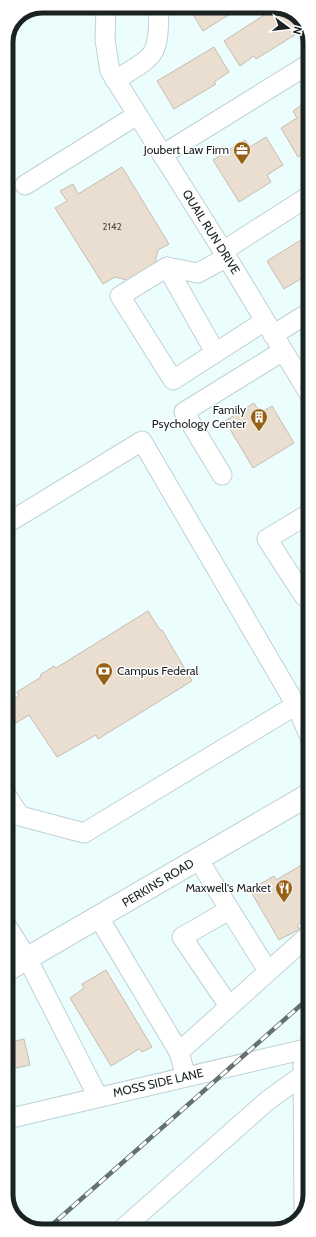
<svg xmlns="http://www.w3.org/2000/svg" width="316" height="1237" viewBox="0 0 316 1237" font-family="Cabin,sans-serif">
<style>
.building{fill:#eaded0;stroke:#c8bcaf}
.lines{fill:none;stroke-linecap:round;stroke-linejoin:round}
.minor-casing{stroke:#bed2d4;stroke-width:21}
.major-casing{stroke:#bed2d4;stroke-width:24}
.minor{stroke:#fff;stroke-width:19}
.major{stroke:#fff;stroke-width:22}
.rail-casing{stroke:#657070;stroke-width:4.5}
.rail{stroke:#fff;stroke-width:3;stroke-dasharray:9;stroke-linecap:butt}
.labels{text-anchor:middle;stroke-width:3;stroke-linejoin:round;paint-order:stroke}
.number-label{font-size:10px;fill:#4e514e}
.poi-label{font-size:12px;fill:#1a2222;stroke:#fff;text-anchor:end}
.street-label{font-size:12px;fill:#1a2222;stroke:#fff}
.rim{fill:none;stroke:#1a2222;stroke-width:5}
</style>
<rect width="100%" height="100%" fill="#ecfdfe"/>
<path class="building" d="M188 6H243L203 31Z
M278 6 299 16 304 25 296 30 298 33 256 59 254 56 240 66 224 41Z
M214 47 229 72 214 82 216 84 174 109 157 81Z
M309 100V150L298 157 281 128 297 118 293 111Z
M266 137 283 165 267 175 271 182 239 202 213 160 245 140 250 147Z
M122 167 169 244 158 250 154 268 131 281 115 277 103 284 55 208 67 201 60 191 73 184 78 194Z
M309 235V274L284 289 267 261Z
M254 403 260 413 272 406 294 443 253 468 225 421Z
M148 611 160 630H162L192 681 98 739 96 735 57 757 29 715 6 729V704L19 696 17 692 41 677 40 675 54 666 56 668Z
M310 620V635L302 625Z
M305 863 310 871V917L297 925 300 929 279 940 250 890 274 876 276 880Z
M106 970 152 1047 142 1052 139 1049 111 1066 70 998 84 988 82 984Z
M24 1039 30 1065 7 1070V1043Z"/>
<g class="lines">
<g class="minor-casing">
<path id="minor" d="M106 6 105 40 110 71 223 251 310 395
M115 80C158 54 158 57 159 6
M162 155 309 64
M25 185 137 115
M223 251 309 196
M167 267 198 273 227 257
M273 335 310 312
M215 352 167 267 120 296 173 380 265 321
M222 475 184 412 283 351
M310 513 267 539 304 596 310 586
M6 524 142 441 296 705 310 737
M6 795 20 816 84 833 296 705
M198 859 268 971
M99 918 179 1052 186 1077
M6 925 27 958 98 1097
M229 1006 182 937 229 910
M179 1052 310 934
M303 1065 304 1211
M7 1119 310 1048
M120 1231 267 1101 303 1075"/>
</g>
<g class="major-casing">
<path id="major" d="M7 970 310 794"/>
</g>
<use href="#minor" class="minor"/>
<use href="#major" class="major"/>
<g class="rail-casing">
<path id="rail" d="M45 1231 310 997"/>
</g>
<use href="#rail" class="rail"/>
</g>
<defs>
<g id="office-pin" transform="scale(0.9)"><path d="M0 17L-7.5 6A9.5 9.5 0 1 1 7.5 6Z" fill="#966117" stroke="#fff"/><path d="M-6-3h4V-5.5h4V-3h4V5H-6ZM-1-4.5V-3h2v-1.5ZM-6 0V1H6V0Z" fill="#fff"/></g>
<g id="building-pin" transform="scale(0.9)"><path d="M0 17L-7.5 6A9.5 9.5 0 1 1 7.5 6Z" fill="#966117" stroke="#fff"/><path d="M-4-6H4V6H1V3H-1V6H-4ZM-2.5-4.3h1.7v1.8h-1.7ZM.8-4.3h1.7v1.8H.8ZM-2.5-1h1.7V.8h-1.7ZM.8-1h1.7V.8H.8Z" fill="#fff"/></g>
<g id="bank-pin" transform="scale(0.9)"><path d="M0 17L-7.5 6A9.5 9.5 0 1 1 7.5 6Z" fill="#966117" stroke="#fff"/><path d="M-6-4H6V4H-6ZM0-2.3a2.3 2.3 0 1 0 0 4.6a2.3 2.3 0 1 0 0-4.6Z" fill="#fff"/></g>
<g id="restaurant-pin" transform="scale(0.9)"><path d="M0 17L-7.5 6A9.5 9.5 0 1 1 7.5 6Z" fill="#966117" stroke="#fff"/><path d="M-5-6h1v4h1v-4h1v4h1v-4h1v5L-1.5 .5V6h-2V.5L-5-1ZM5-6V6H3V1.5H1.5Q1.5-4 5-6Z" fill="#fff"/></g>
</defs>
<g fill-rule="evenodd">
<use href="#office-pin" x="242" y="150"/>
<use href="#building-pin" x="259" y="417"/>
<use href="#bank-pin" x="104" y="671"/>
<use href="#restaurant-pin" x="284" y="888"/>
</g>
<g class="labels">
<g class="number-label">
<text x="112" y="230">2142</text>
</g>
<g class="poi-label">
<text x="229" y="154">Joubert Law Firm</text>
<text x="246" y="414">Family<tspan x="246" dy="14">Psychology Center</tspan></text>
<text x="117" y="675" text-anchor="start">Campus Federal</text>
<text x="271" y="892">Maxwell's Market</text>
</g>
<g class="street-label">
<text transform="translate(211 232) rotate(58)" y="4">QUAIL RUN DRIVE</text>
<text transform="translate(158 883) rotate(-31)" y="4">PERKINS ROAD</text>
<text transform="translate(158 1083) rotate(-13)" y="4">MOSS SIDE LANE</text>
</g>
</g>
<path d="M0 0H316V1237H0ZM42 13H274A29 29 0 0 1 303 42V1195A29 29 0 0 1 274 1224H42A29 29 0 0 1 13 1195V42A29 29 0 0 1 42 13Z" fill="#fff" fill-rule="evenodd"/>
<path class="rim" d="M42 13H274A29 29 0 0 1 303 42V1195A29 29 0 0 1 274 1224H42A29 29 0 0 1 13 1195V42A29 29 0 0 1 42 13Z"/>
<g transform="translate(288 28) rotate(105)" stroke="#ffffff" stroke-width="3" paint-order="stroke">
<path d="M0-3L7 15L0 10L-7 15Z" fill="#1a2222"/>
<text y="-6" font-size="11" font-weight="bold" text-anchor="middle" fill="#1a2222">N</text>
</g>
</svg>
